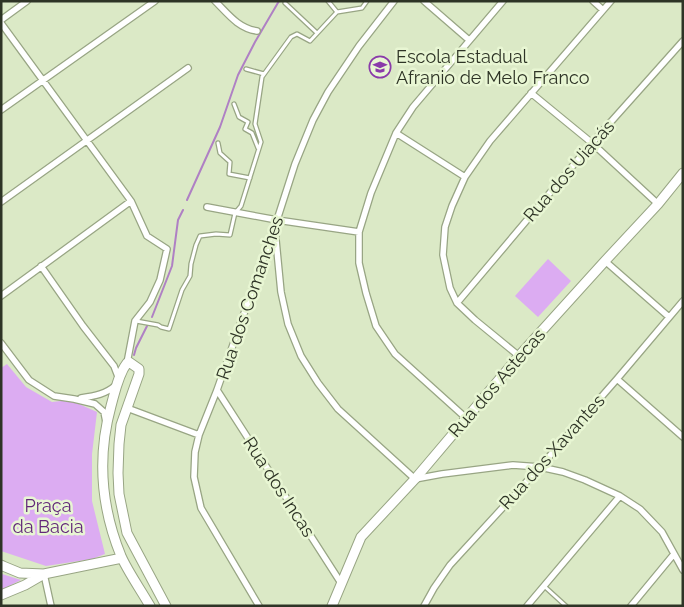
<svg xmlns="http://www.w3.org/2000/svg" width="684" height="607" viewBox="0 0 684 607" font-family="Raleway,sans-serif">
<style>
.green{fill:#dcacf2}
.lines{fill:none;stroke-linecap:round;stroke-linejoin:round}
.stream{stroke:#af80c4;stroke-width:2}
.lane-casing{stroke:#98a584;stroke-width:5.5}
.street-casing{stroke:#98a584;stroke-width:8}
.secondary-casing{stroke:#98a584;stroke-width:11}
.lane{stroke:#fff;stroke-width:3}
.street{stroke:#fff;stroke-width:5.5}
.secondary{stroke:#fff;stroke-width:9}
.labels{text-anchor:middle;stroke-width:5;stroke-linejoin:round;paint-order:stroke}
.poi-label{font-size:18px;fill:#2e3426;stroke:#e8f6d3;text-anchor:start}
.street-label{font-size:18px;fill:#2e3426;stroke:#e8f6d3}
.park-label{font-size:18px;fill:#622779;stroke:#e8f6d3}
</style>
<rect width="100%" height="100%" fill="#dbe9c6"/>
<path class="green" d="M548 259 571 281 538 317 515 296Z
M7 364 26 387 52 402 70 400 97 412 92 454V501L105 554 92 559 46 566 1 551V368Z
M1 573 2 574 21 580 1 590Z"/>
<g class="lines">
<path class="stream" d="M187 200 220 127 238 75 255 42 279 1
M152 317 172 266 178 220 183 210
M134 355 136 348 147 326"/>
<g class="lane-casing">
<path id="lane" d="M328 1 337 12
M285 3 317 33
M246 69 264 74
M234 104 239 117 248 122 245 129 252 133 258 148
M218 143 220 153 230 162 229 174 250 178
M136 321 158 325 161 327 169 329 182 290 190 276 191 264 196 245 200 236 216 234 230 235 235 213 241 206 261 142 255 124 262 77 291 37 297 34 310 41 337 12 362 8 367 1
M544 586 566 606"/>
</g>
<g class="street-casing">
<path id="street" d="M215 1C228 14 238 28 257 31
M424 1 469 40
M593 1 603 10
M1 20 27 1
M1 23 131 201 147 236 167 249 160 280 150 302 135 321 127 363
M531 93 592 143 658 204
M1 110 155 1
M396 133 465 177
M1 202 188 68
M207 207 277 220 359 232
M275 230 281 292 288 324 301 356 318 383 338 409 415 479 442 474 513 465 540 467 563 472 585 480 620 496 640 509 662 532 683 570
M605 261 669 317
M41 266 83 326 114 366 119 379
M1 296 131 201
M457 303 592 143 683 41
M1 343 29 380 54 396 74 399 95 404 104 412 106 422
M519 356 475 320 457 303 450 288 443 255 445 227 452 206 465 177 490 141 611 1
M617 379 683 437
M217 390 341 583
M81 398C95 396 106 394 116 385
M127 408 199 435
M466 418 395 354 376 326 366 293 359 263V232L371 193 396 133 413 107 503 1
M44 574 51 606
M259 606 201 508 194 477 195 452 199 435 217 390 277 220 295 164 313 120 328 92 359 46 394 1
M424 606 434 588 450 565 540 467 617 379 683 301
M527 606 620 496
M631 606 674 554"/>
</g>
<g class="secondary-casing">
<path id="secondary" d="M1 565 3 566 20 573 44 574
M1 595 25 585 44 574 122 558
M150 606C141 590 128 572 121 556 101 507 97 457 111 406 115 392 118 375 127 363L129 362 139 369V374L121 425 119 444 118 473 119 494 127 533 166 606
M332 606 361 537 415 479 519 356 605 261 658 204 683 173"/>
</g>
<use href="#lane" class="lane"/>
<use href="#street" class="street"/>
<use href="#secondary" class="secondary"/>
</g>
<defs>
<g id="school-ring" transform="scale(1.125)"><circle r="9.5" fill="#e8f6d3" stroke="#8a3aaa" stroke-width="1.5"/><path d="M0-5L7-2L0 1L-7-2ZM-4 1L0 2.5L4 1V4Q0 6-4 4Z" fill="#8a3aaa"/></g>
</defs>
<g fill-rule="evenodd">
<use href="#school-ring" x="380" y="67"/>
</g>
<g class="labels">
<g class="poi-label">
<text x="396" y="63">Escola Estadual<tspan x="396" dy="21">Afranio de Melo Franco</tspan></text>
</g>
<g class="street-label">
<text transform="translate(569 171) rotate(-49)" y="6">Rua dos Uiacás</text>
<text transform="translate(250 298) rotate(-71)" y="6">Rua dos Comanches</text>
<text transform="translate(497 383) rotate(-49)" y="6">Rua dos Astecas</text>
<text transform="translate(552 452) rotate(-48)" y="6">Rua dos Xavantes</text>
<text transform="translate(279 487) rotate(57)" y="6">Rua dos Incas</text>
</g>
<g class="park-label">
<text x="48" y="512">Praça<tspan x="48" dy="21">da Bacia</tspan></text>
</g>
</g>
<rect width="684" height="607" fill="none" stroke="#2e3426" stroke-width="5"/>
</svg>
